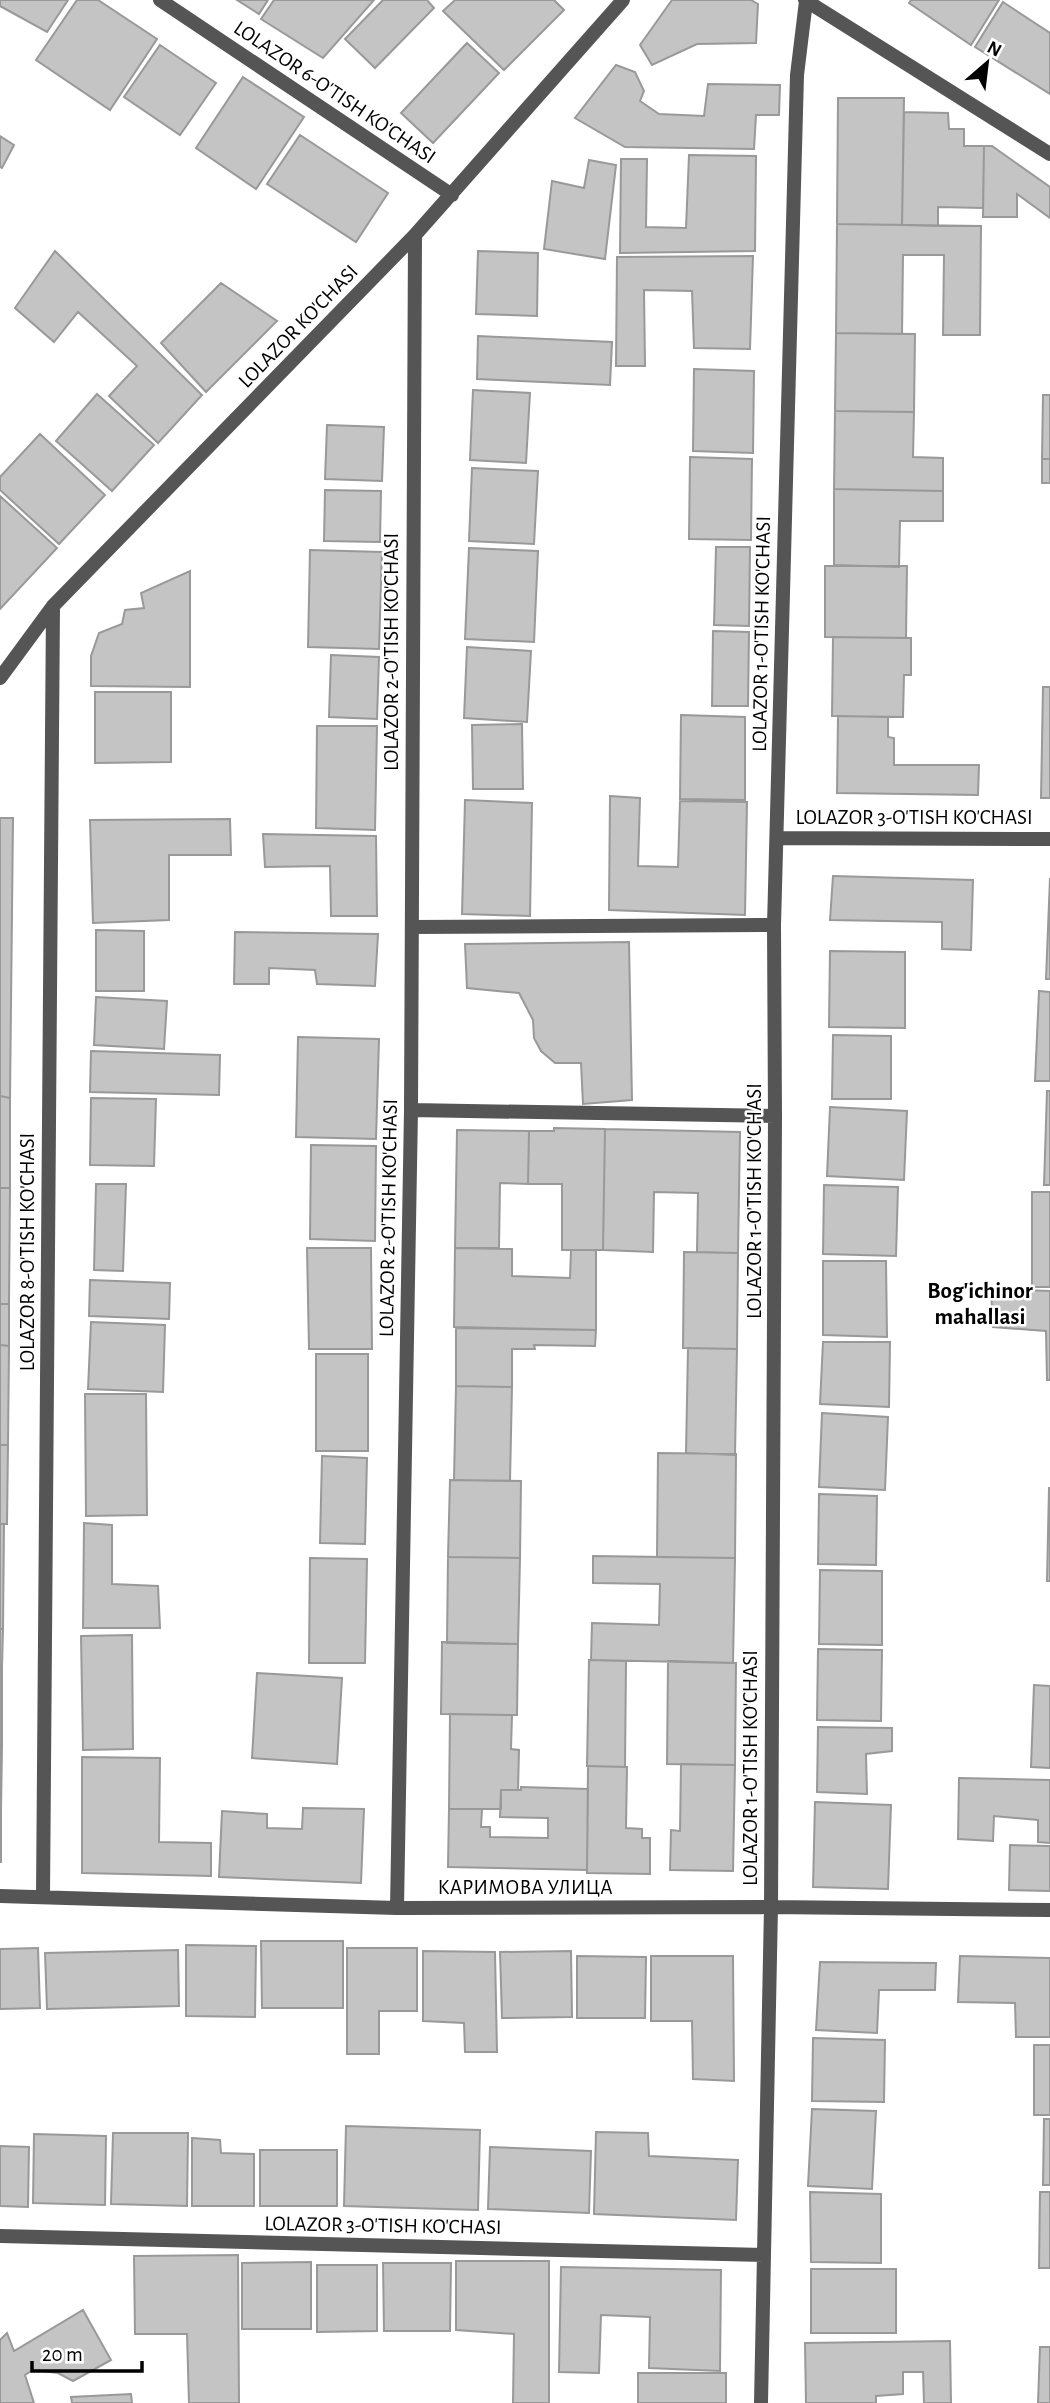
<svg xmlns="http://www.w3.org/2000/svg" width="1050" height="2403" viewBox="0 0 1050 2403" font-family="'Alegreya Sans',sans-serif">
<style>
.building{fill:#c4c4c4;stroke:#999;stroke-width:2}
.lines{fill:none;stroke-linecap:round;stroke-linejoin:round}
.street{stroke:#555;stroke-width:14}
.labels{text-anchor:middle;stroke-width:5;stroke-linejoin:round;paint-order:stroke}
.street-label{font-size:21px;fill:#000;stroke:#fff}
.neighbourhood-label{font-size:23px;font-weight:bold;fill:#000;stroke:#fff}
</style>
<rect width="100%" height="100%" fill="#fff"/>
<path class="building" d="M0 0H68L47 32 0 6Z
M77 0H98L157 39 110 110 36 60Z
M237 0H268L259 14Z
M274 0H374L323 58 261 19Z
M383 0H427L434 8 375 68 345 39Z
M455 0H554L564 10 504 70 443 11Z
M672 0H751L758 4 756 43 697 44 652 65 640 45Z
M911 0H999L971 45 909 3Z
M1003 2 1050 33V94L975 47Z
M467 43 499 73 433 143 401 113Z
M160 45 216 83 180 135 124 97Z
M616 65 635 72 644 91 640 101 659 114 704 116 708 84 780 85 779 115H756L754 149 625 147 575 118Z
M243 77 304 117 256 189 196 148Z
M838 98H904L902 225 837 224Z
M904 112 948 113 949 129H964V146H984L983 208 938 207V226L902 225Z
M300 135 388 193 356 242 267 184Z
M0 136 14 145 2 168 0 167Z
M984 146H992L1050 187V218L1017 194V217H983Z
M689 155 756 156 755 251 620 253 621 159H647L646 227 686 228Z
M589 160 616 165 605 259 544 249 552 181 584 188Z
M837 224 981 226 980 335H943L944 255H903L902 334 836 333Z
M55 251 202 395 158 443 109 396 137 366 78 312 54 342 15 308Z
M478 251 538 253 537 316 476 314Z
M753 256 750 349 694 348 692 291 644 290 645 366H616L617 257Z
M221 283 277 321 206 392 161 343Z
M836 333 915 334 914 412 835 411Z
M478 336 612 342 610 385 477 379Z
M694 369 754 371 753 453 693 451Z
M473 390 530 393 526 463 470 460Z
M97 394 154 445 112 491 56 441Z
M1043 395H1050V459H1042Z
M835 411 914 412 913 457 943 458V491L834 489Z
M327 425 384 427 382 481 325 479Z
M40 434 105 495 59 544 0 490V477Z
M690 457 752 459 751 540 689 539Z
M1042 459H1050V483H1042Z
M472 468 538 471 534 544 469 541Z
M834 489 943 491V521H900L899 567 834 565Z
M325 490 381 491 380 542 324 541Z
M0 496 57 548 0 609Z
M716 547H750L749 626 714 625Z
M469 548 538 551 534 642 465 639Z
M310 550 382 552 379 649 308 647Z
M825 566H907L906 638 825 637Z
M190 571V687L91 686V656L99 633 122 624 125 610 144 608 141 593Z
M713 631 749 632 748 706H712Z
M833 637 911 638V675H904L903 717 832 716Z
M467 647 531 651 527 722 464 718Z
M331 655 379 657 377 719 329 717Z
M1043 687H1050V798H1041Z
M95 692H171V762L95 763Z
M681 715 745 717V800L680 799Z
M838 716 888 717V737L894 738V765H979L978 795 837 793Z
M522 724 523 789H473L472 725Z
M317 726H377L375 830 316 828Z
M610 796 640 798 638 866 678 867 680 801 747 802 745 915 609 910Z
M465 800 532 803 530 916 462 914Z
M0 818H13L10 1098 0 1096Z
M230 819 231 855H169V920L93 923 90 820Z
M263 834 376 836 377 916H331L330 866 265 867Z
M833 876 973 880 971 950 942 949V922L830 920Z
M1050 878V979H1046Z
M96 930 144 931V991H96Z
M235 932 378 934 375 986 317 984 315 970 269 968V984H234Z
M629 942 632 1100 583 1104 581 1063H555L541 1051 534 1038 533 1020 519 993 467 988 465 944Z
M830 951 905 952V1028L829 1027Z
M1039 991 1050 992V1081H1035Z
M96 997 167 1001 164 1049 94 1045Z
M833 1035 891 1036V1099H832Z
M298 1037 379 1039 376 1139 296 1137Z
M91 1051 220 1055 219 1095 90 1092Z
M1047 1091H1050V1185H1044Z
M0 1096 10 1098V1188H0Z
M91 1098 156 1099 154 1166 90 1165Z
M830 1107 907 1111 904 1180 827 1176Z
M554 1128 605 1129 603 1250H562V1184H528L529 1131H554Z
M605 1129 740 1132 738 1253 697 1252 698 1193 654 1192 653 1252 603 1250Z
M457 1130 529 1131 528 1184 500 1183 499 1248H455Z
M311 1145 376 1146 375 1241 310 1239Z
M96 1184H126L123 1271 94 1270Z
M824 1185 898 1187 896 1256 823 1254Z
M0 1188H10L9 1304H0Z
M1032 1192H1050V1287H1032Z
M307 1248H371L372 1349H309Z
M455 1248 512 1249V1276L570 1278 571 1250H596V1330L454 1327Z
M684 1252 738 1253 737 1349 683 1348Z
M823 1261H886L887 1337 823 1335Z
M90 1280 170 1283 169 1319 89 1316Z
M991 1289 1050 1291V1380H1047L1046 1331 993 1327Z
M0 1304H9V1346L0 1345Z
M91 1322 165 1325 163 1392 88 1389Z
M456 1328 596 1330 595 1346 534 1345 535 1349H512V1387L456 1386Z
M823 1342H890L889 1407 820 1404Z
M0 1345 9 1346 8 1445H0Z
M688 1348 737 1349 735 1455 686 1453Z
M316 1354H368V1451H316Z
M456 1386 512 1387 510 1481 454 1480Z
M85 1394H146L147 1515 86 1516Z
M822 1413 888 1417 885 1490 819 1487Z
M0 1445H8L7 1524H0Z
M658 1453 736 1454 735 1558 657 1557Z
M322 1456 367 1458 365 1544 320 1543Z
M450 1480 521 1481 520 1558 448 1557Z
M1049 1488H1050V1581H1047Z
M819 1494 877 1496 876 1565 818 1564Z
M84 1523 112 1525V1584L158 1586 160 1628H83Z
M0 1524H4L3 1629H0Z
M593 1556 735 1558 733 1663 591 1660 592 1623 659 1625 660 1584 593 1583Z
M448 1557 520 1558 518 1644 447 1643Z
M310 1558 367 1559 365 1663H309Z
M820 1570 882 1571V1645L819 1644Z
M0 1629H3L2 1668H0Z
M132 1635 133 1749 83 1750 81 1636Z
M442 1642 518 1644 517 1715 441 1714Z
M818 1649 882 1650 881 1721 817 1720Z
M589 1660 626 1661 625 1767 587 1766Z
M668 1661 736 1663 735 1765 667 1764Z
M0 1668H2V1747H0Z
M257 1673 342 1678 337 1764 252 1758Z
M1034 1685 1050 1686V1768L1031 1767Z
M450 1714 512 1715 511 1749 519 1750 518 1790H501V1809H449Z
M818 1727 892 1728V1751L866 1754 867 1794 817 1792Z
M0 1747H2L1 1810H0Z
M82 1757 160 1758 159 1842 211 1843V1876L82 1873Z
M681 1764 735 1765 733 1871 670 1870 671 1830 680 1831Z
M588 1766 627 1767 626 1828 642 1829V1838H650V1874L587 1873Z
M959 1778 1050 1780V1843L1038 1842V1820L994 1816 993 1841 958 1839Z
M521 1787 588 1789 587 1870 448 1867 449 1809H482L481 1827H490V1837L548 1838V1818L500 1817 501 1790H521Z
M815 1802 891 1805 888 1889 813 1887Z
M303 1808 364 1809 361 1883 219 1877 222 1811 267 1814V1828L302 1829Z
M0 1810H1V1862H0Z
M1010 1845 1050 1846V1891L1009 1890Z
M261 1941H343V2008H262Z
M186 1945 256 1946 255 2017 186 2016Z
M38 1948 40 2008 0 2009V1949Z
M347 1948H417V2011H379V2054H347Z
M178 1950 179 2006 47 2009 45 1953Z
M423 1951 495 1952 497 2052H465L464 2023 423 2021Z
M571 1951 572 2017 502 2018 500 1952Z
M577 1956 646 1957 645 2018H577Z
M651 1956H733L734 2081 693 2079 692 2021H651Z
M960 1956 1050 1958V2037H1016L1015 2003 958 2002Z
M820 1962 936 1963 935 1990H879L877 2033 816 2030Z
M813 2038 885 2040 884 2102 812 2101Z
M1034 2045H1050V2115H1034Z
M812 2109 876 2111 872 2189 808 2186Z
M1044 2119H1050V2185H1043Z
M346 2126 480 2130 478 2210 344 2206Z
M596 2132 648 2133 649 2156 738 2160 736 2220 594 2214Z
M113 2133H188L187 2206 111 2204Z
M34 2134 106 2136 105 2205 33 2203Z
M192 2138 220 2140 221 2153 254 2154V2206H192Z
M0 2146 29 2147 28 2207 0 2206Z
M490 2147 591 2151 589 2213 488 2209Z
M260 2150H337V2206H260Z
M810 2192 881 2194V2263L811 2262Z
M1040 2192H1050V2268H1039Z
M238 2255 239 2403H189L187 2334H135L134 2256Z
M456 2261H549V2403H513L514 2334 456 2330Z
M311 2262V2329H242V2263Z
M383 2263H451L450 2331H384Z
M317 2265H377V2331L317 2332Z
M561 2267 721 2270 720 2371 649 2368 650 2317 601 2315 599 2373 559 2372Z
M811 2269H896V2333H811Z
M83 2310 111 2360 73 2381 58 2373 33 2370 25 2375 34 2403H0V2340L7 2333 14 2351Z
M950 2341 951 2403H924L923 2372H903V2394L876 2396V2403H806L805 2343Z
M1040 2347H1050V2403H1038Z
M638 2373H726V2403H638Z
M131 2394 132 2403H72L71 2397Z"/>
<g class="lines">
<path class="street" d="M160 0 452 195
M805 0 1050 154
M0 678 53 606 415 235 623 0
M777 838 1050 839
M412 927 774 925
M411 1110 775 1116
M0 1896 397 1908 771 1907 1050 1910
M43 1897 53 606
M397 1908 411 1110 415 235
M0 2236 764 2255
M761 2403 771 1907 775 1116 774 925 797 75 806 1"/>
</g>
<g class="labels">
<g class="street-label">
<text transform="translate(335 92) rotate(34)" y="7">LOLAZOR 6-O'TISH KO'CHASI</text>
<text transform="translate(298 326) rotate(-46)" y="7">LOLAZOR KO'CHASI</text>
<text transform="translate(761 634) rotate(-89)" y="7">LOLAZOR 1-O'TISH KO'CHASI</text>
<text transform="translate(391 652) rotate(-90)" y="7">LOLAZOR 2-O'TISH KO'CHASI</text>
<text x="914" y="824">LOLAZOR 3-O'TISH KO'CHASI</text>
<text transform="translate(754 1201) rotate(-90)" y="7">LOLAZOR 1-O'TISH KO'CHASI</text>
<text transform="translate(388 1218) rotate(-89)" y="7">LOLAZOR 2-O'TISH KO'CHASI</text>
<text transform="translate(27 1252) rotate(-90)" y="7">LOLAZOR 8-O'TISH KO'CHASI</text>
<text transform="translate(750 1768) rotate(-90)" y="7">LOLAZOR 1-O'TISH KO'CHASI</text>
<text x="525" y="1894">КАРИМОВА УЛИЦА</text>
<text transform="translate(383 2225) rotate(1)" y="7">LOLAZOR 3-O'TISH KO'CHASI</text>
</g>
<g class="neighbourhood-label">
<text x="980" y="1298">Bog'ichinor<tspan x="980" dy="26">mahallasi</tspan></text>
</g>
</g>
<g transform="translate(987 63) rotate(28)" stroke="#ffffff" stroke-width="5" paint-order="stroke">
<path d="M0-5L12 26L0 18L-12 26Z" fill="#000000"/>
<text y="-10" font-size="19" font-weight="bold" text-anchor="middle" fill="#000000">N</text>
</g>
<path d="M32 2361v10h110v-10" fill="none" stroke="#000000" stroke-width="3.5"/>
<text x="42" y="2361" font-size="21" fill="#000000" stroke="#ffffff" stroke-width="5" paint-order="stroke">20 m</text>
</svg>
